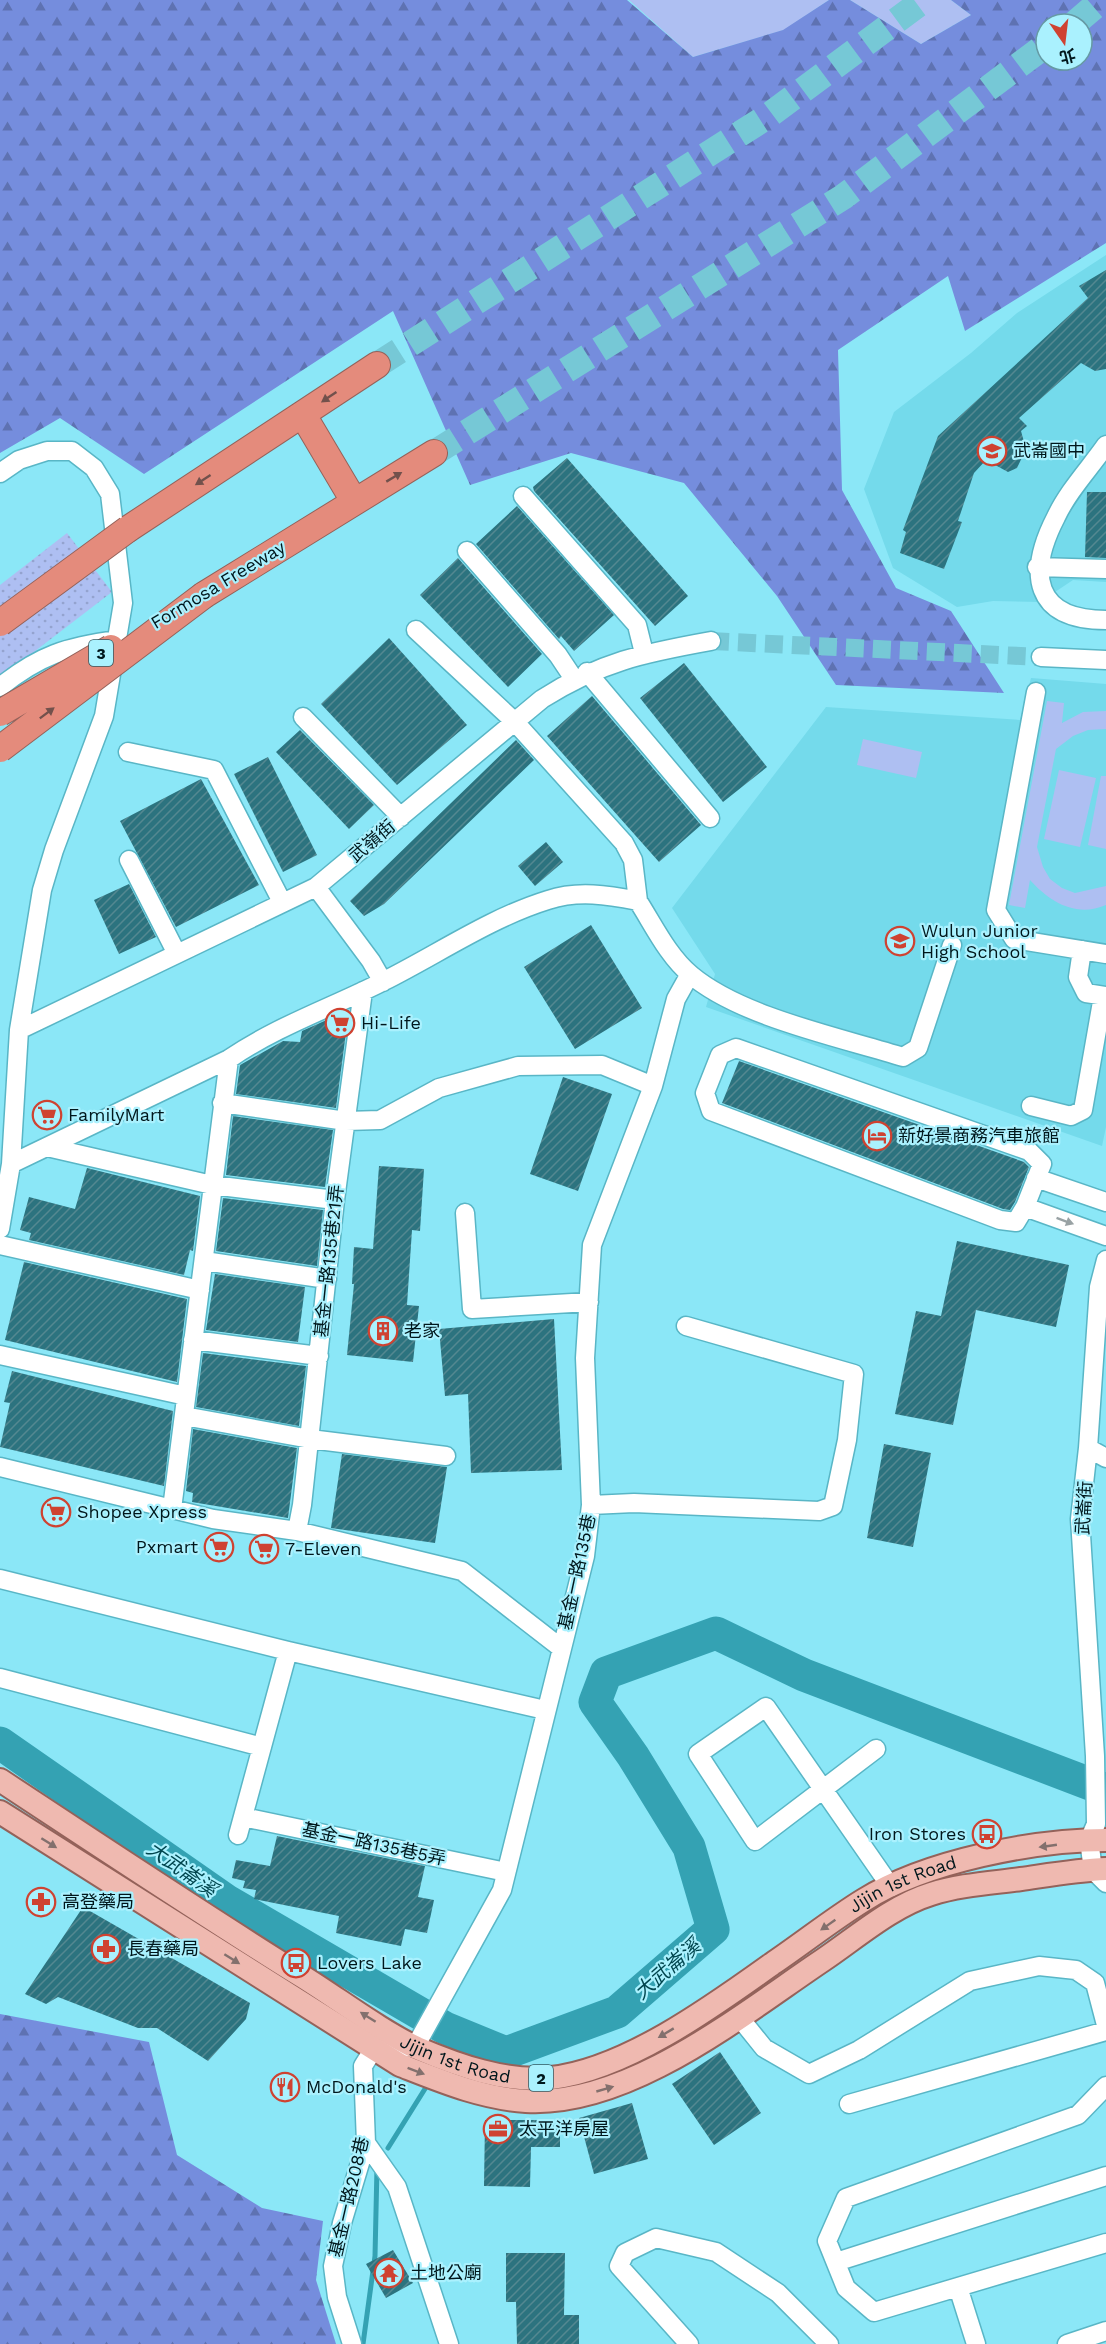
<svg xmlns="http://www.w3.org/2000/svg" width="1106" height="2344" viewBox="0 0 1106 2344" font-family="'Work Sans','Noto Sans TC',sans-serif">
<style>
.built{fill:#74daeb}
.grass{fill:#aebff2}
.forest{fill:url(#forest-firs);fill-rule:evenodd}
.park{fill:url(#park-dots)}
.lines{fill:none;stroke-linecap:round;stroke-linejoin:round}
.stream{stroke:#34a2b3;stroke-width:5}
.river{stroke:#34a2b3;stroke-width:33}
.building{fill:url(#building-hatch)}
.minor-tunnel{stroke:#76c8d6;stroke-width:18;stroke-dasharray:18 9;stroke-linecap:butt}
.highway-tunnel{stroke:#76c8d6;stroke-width:26;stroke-dasharray:26 13;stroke-linecap:butt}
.minor-casing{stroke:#59b6c6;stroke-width:21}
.major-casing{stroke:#94625a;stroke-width:26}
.highway-casing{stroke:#94625a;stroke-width:28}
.minor{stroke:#fff;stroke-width:18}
.major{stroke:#efb9b0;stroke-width:22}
.highway{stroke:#e48b7c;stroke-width:26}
.highway-bridge-casing{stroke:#94625a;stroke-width:28;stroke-linecap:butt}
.highway-bridge{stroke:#e48b7c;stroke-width:26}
.oneway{fill:#72514c}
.oneway2{fill:#99a2a4}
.oneway3{fill:#83706d}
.labels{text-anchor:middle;stroke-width:4.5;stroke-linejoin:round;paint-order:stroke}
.shield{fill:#aaf1fe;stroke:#335860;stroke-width:1.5}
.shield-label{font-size:16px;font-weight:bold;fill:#00171c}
.poi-label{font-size:18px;fill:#00171c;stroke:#aaf1fe;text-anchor:start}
.street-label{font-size:18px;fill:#00171c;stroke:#aaf1fe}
.water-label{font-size:20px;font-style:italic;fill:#02464f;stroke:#aaf1fe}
</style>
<defs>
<pattern id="forest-firs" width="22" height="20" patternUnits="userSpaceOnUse" patternTransform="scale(1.5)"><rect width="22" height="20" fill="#758ddd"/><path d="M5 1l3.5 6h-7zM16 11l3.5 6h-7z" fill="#5e72b2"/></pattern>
<pattern id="park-dots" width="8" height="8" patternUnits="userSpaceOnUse" patternTransform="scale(1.5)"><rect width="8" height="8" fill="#aebff2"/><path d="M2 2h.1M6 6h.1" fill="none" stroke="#94a3cf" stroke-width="1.8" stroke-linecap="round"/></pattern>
<pattern id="building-hatch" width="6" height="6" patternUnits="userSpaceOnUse" patternTransform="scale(1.5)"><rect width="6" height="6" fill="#2c737f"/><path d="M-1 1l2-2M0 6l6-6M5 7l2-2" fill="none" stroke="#548891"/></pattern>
</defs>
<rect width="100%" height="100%" fill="#8be7f7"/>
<path class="built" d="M1106 255V582L1073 580 1040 602 993 601 957 607 893 568 864 489 894 412 971 353 1017 313Z
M1031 678 1106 684V1127L1102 1146 706 1007 715 974 672 908 826 707 1020 720Z"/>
<path class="grass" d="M629 0H829L784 30 693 57Z
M850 0H951L971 15 921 44Z
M1047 701 1064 703 1062 723 1083 712 1106 711V729L1088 730 1073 736 1056 749 1037 847 1043 867 1050 879 1062 888 1075 893 1106 886V905C1076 918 1050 902 1030 880L1025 908 1009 905Z
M863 739 922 752 916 778 857 765Z
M1059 770 1096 778 1080 847 1044 839Z
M1101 776H1106V849L1088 845Z"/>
<path class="forest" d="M0 0H627L693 57 783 30 829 0H850L921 44 971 15 951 0H1106V243L965 331 948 276 838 350 842 490 896 588 951 611 1004 693 836 685 777 596 684 483 571 453 470 485 393 311 144 474 60 418 0 453ZM1046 24H1082V60H1046Z
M0 2014 149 2042 177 2155 262 2208 323 2221 316 2280 336 2344H0Z"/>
<path class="park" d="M67 533 112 592 0 678V585Z"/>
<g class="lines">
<path class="stream" d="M454 2050 464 2036
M388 2148 428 2084
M363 2344 375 2256 377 2167"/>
<path class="river" d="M0 1743 227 1901 445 2028 506 2053 617 2012 713 1929 689 1847 633 1756 595 1702 606 1673 716 1633 804 1675 1106 1790"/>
</g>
<path class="building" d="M1106 270V369L1095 371 1081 363 1019 418 1027 426 1021 431 1026 449 1017 468 1008 472 986 460 974 473 958 521 962 522 944 569 900 553 906 532 903 530 938 436 1088 298 1079 286Z
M567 458 688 596 655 626 534 491 533 487Z
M1087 492H1106V558L1085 557Z
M517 506 614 615 574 651 561 636 559 639 476 544Z
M458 558 542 654 508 687 420 595Z
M389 638 467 725 397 785 321 704Z
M684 663 767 767 723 802 640 698Z
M592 696 701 825 659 862 547 736Z
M300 730 374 805 349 829 276 752Z
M516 740 534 760 384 904 364 916 350 901Z
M268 757 317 855 283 872 234 774Z
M201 779 259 885 176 927 120 821Z
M546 842 563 862 535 886 518 866Z
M129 884 156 937 119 954 94 900Z
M591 925 642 1008 575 1049 524 967Z
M349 1010 336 1108 236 1094 240 1065 283 1041 300 1042 302 1031Z
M739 1061 1024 1162 1029 1167 1015 1202 1010 1210 1003 1209 722 1103Z
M563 1077 612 1094 578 1191 530 1174Z
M233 1116 333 1130 325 1187 226 1175Z
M379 1166 424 1169 420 1231 412 1230 407 1305 419 1306 413 1362 347 1355 354 1284H352L354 1247 373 1249Z
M87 1168 200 1196 193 1251 190 1250 184 1275 29 1240 31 1233 20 1230 29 1197 75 1209Z
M223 1198 323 1210 317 1266 216 1251Z
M957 1241 1069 1265 1056 1327 976 1310 953 1425 895 1414 916 1311 941 1316Z
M24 1262 187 1299 177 1382 5 1340Z
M215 1274 305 1287 298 1342 206 1330Z
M554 1319 562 1470 471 1473 468 1394 445 1396 439 1329Z
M203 1353 306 1366 299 1426 196 1407Z
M12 1371 173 1411 164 1486 0 1447 10 1403 4 1402Z
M193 1429 297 1448 288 1518 192 1502 193 1493 186 1491Z
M884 1444 931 1453 913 1547 867 1538Z
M342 1454 447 1467 435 1543 331 1528Z
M277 1836 425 1866 418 1897 434 1900 427 1933 405 1929 401 1946 336 1933 339 1916 254 1899 256 1890 243 1888 245 1881 232 1878 236 1860 270 1866Z
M83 1907 250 2003 246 2019 208 2061 157 2028H138L58 1997 46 2004 25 1994Z
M720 2052 761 2113 714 2145 672 2084Z
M632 2103 648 2159 594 2174 579 2118Z
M485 2120H560V2147H531L530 2187 484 2186Z
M393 2250 413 2283 386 2298 366 2264Z
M506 2253H565L564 2315H579V2344H517L516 2302H506Z"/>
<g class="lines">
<path class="minor-tunnel" d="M711 641 1041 657"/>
<path class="highway-tunnel" d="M1074 24 1102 0
M377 365 768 116 924 0
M434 453 843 197 1046 45"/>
<g class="minor-casing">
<path id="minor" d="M1106 445C1090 468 1068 491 1056 517 1027 573 1033 620 1106 620
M0 473 19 460 47 451H72L94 468 110 494 123 603 104 716 54 850 42 890 19 1030 11 1164 0 1229
M523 496 637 625 644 653
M467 551 558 655 574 679
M1037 567 1106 569
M416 630 515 722 624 843 633 860 638 901
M1041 657 1106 660
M587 672 710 818
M0 687C40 655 66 647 117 640
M1036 692 996 910 1014 939 1106 954
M303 717 401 817
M128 752 214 770 282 902
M129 860 177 954
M316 887 371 961 383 982
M1082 950 1078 977 1086 993 1106 996
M19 1030 316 887 542 699C600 662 644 653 711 641
M736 1048 1029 1151 1042 1164 1025 1207 1016 1222 1000 1220 711 1111 705 1093 720 1055Z
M222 1103 346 1121 380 1120 439 1088 518 1066 602 1065 653 1086 676 999 690 974
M1031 1106 1071 1116 1083 1110 1103 996
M47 1147 212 1185 335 1200
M11 1164 229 1059C277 1026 333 1007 384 981 438 954 490 918 548 900 578 890 608 895 638 901 654 926 668 956 691 975 741 1017 839 1037 903 1057L918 1048 952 945
M1036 1178 1106 1202
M1025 1207 1106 1236
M465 1213 472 1309 589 1302
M0 1245 200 1290
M1106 1260 1099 1287 1088 1448 1080 1519 1095 1756 1096 1824 1089 1840 1093 1870 1106 1883
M204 1261 327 1279
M193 1340 319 1356
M0 1355 186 1396
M184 1416 310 1439 446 1456
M1088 1448 1106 1458
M0 1467 213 1519 297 1531 462 1571 561 1648
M591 1505 634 1503 819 1511 833 1506 847 1440 854 1374 686 1326
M172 1509 229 1059
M297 1531 302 1505 335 1200 363 991
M0 1579 288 1651 545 1710
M0 1678 262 1747
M876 1749 755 1841 698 1754 766 1707 891 1887
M243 1817 506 1872
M238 1835 288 1651
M739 2017 764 2048 809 2074 859 2050 970 1981 1039 1966 1076 1970 1095 1983 1106 2025
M1106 2086 1078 2115 846 2198 827 2241 846 2288 874 2312 1106 2243
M849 2104 1106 2031
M366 2143 397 2187 449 2344
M836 2262 1106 2176
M958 2287 976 2344
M352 2344 337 2297 333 2266 342 2223 366 2143 363 2066 373 2050 415 2047 502 1890 585 1556 591 1505 585 1358 592 1245 653 1086
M689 2344 619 2266 625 2253 656 2238 716 2252 778 2293 829 2344
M1067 2344 1106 2331"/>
</g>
<g class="major-casing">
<g id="major">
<path id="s1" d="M0 1780C100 1846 199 1912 300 1975 336 1997 380 2031 417 2048 457 2065 506 2083 551 2078 625 2070 712 2007 772 1964 803 1943 833 1919 864 1900 926 1861 1034 1840 1106 1840"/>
<path d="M0 1812 400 2065C441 2081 481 2098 526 2101 629 2107 741 2015 823 1960 857 1937 892 1906 931 1894 959 1885 991 1883 1021 1879 1049 1875 1077 1870 1106 1869"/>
</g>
</g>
<g class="highway-casing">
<path id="highway" d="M303 415 354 501
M128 529 377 365
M204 595 434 453"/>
</g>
<use href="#minor" class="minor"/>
<use href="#major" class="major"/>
<use href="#highway" class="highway"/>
<g class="highway-bridge-casing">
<path id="highway-bridge" d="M0 623 128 529
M0 713 111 648
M0 749 204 595"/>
</g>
<use href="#highway-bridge" class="highway-bridge"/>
</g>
<defs><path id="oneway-solid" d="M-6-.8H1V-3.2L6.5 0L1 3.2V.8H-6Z" transform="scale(1.5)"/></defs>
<g class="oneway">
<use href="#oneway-solid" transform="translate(329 397) rotate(146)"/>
<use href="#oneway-solid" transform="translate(394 477) rotate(-31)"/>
<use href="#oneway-solid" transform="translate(203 480) rotate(147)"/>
<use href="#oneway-solid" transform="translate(47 713) rotate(-37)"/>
</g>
<use class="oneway2" href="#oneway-solid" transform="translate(1065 1221) rotate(20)"/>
<g class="oneway3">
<use href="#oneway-solid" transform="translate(49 1843) rotate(32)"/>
<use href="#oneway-solid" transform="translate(1048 1846) rotate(172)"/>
<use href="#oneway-solid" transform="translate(828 1925) rotate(145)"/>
<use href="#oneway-solid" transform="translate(232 1959) rotate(32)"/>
<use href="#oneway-solid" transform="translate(368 2017) rotate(-148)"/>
<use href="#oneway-solid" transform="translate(666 2033) rotate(149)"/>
<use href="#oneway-solid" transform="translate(416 2071) rotate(21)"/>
<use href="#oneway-solid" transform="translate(605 2089) rotate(-16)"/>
</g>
<defs>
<g id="school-ring" transform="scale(1.5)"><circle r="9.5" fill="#aaf1fe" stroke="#cf4231" stroke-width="1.5"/><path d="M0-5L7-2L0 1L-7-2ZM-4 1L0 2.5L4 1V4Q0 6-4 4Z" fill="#cf4231"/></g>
<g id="supermarket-ring" transform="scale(1.5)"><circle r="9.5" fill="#aaf1fe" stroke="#cf4231" stroke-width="1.5"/><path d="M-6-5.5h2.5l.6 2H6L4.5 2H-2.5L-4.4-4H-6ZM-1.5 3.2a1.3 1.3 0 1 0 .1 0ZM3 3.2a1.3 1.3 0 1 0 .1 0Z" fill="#cf4231"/></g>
<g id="hotel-ring" transform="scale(1.5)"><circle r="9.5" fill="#aaf1fe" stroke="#cf4231" stroke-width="1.5"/><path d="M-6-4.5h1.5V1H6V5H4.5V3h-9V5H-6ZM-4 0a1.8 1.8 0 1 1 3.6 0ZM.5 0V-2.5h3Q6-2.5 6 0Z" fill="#cf4231"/></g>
<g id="building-ring" transform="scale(1.5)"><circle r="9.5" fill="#aaf1fe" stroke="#cf4231" stroke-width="1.5"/><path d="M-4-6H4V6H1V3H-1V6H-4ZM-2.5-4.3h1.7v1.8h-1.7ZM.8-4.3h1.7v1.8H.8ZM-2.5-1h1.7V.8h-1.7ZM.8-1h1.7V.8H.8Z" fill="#cf4231"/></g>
<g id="bus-ring" transform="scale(1.5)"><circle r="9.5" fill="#aaf1fe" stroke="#cf4231" stroke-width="1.5"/><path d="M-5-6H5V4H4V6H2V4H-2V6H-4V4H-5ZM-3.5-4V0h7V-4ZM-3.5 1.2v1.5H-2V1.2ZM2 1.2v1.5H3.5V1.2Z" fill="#cf4231"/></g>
<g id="pharmacy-ring" transform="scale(1.5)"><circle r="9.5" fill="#aaf1fe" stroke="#cf4231" stroke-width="1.5"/><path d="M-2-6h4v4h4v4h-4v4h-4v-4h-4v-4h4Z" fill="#cf4231"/></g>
<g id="restaurant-ring" transform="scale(1.5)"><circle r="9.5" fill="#aaf1fe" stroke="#cf4231" stroke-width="1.5"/><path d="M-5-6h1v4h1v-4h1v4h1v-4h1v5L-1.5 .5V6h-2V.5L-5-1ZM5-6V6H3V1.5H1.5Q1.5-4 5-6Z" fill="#cf4231"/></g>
<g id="office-ring" transform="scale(1.5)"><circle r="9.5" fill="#aaf1fe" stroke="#cf4231" stroke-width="1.5"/><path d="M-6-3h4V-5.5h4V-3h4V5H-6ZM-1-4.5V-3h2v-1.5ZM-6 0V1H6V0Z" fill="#cf4231"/></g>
<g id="temple-ring" transform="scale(1.5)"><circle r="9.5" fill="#aaf1fe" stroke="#cf4231" stroke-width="1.5"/><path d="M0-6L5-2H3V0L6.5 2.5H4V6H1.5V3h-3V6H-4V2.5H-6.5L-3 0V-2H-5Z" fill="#cf4231"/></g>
</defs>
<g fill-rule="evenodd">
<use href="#school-ring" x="992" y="451"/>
<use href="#school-ring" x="900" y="941"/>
<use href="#supermarket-ring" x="340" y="1023"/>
<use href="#supermarket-ring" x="47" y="1115"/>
<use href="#hotel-ring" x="877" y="1136"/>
<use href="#building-ring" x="383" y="1331"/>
<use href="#supermarket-ring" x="56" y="1512"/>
<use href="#supermarket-ring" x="219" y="1547"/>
<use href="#supermarket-ring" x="264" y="1549"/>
<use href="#bus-ring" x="987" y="1834"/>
<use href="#pharmacy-ring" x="41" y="1902"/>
<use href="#pharmacy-ring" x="106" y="1949"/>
<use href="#bus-ring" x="296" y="1963"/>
<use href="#restaurant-ring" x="285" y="2087"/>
<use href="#office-ring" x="498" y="2129"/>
<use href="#temple-ring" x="389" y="2273"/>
</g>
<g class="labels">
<g class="shield">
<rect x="89" y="640" width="24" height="26" rx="4.5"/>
<rect x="529" y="2065" width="24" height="26" rx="4.5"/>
</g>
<g class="shield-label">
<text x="101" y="659">3</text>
<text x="541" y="2084">2</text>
</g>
<g class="poi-label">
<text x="1013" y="457">武崙國中</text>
<text x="921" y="937">Wulun Junior<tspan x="921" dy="21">High School</tspan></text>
<text x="361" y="1029">Hi-Life</text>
<text x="68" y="1121">FamilyMart</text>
<text x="898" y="1142">新好景商務汽車旅館</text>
<text x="404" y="1337">老家</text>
<text x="77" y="1518">Shopee Xpress</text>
<text x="198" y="1553" text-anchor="end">Pxmart</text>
<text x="285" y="1555">7-Eleven</text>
<text x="966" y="1840" text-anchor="end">Iron Stores</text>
<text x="62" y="1908">高登藥局</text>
<text x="127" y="1955">長春藥局</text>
<text x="317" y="1969">Lovers Lake</text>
<text x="306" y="2093">McDonald's</text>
<text x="519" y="2135">太平洋房屋</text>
<text x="410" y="2279">土地公廟</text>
</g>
<g class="street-label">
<text transform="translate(218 585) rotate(-31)" y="6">Formosa Freeway</text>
<text transform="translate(372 841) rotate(-40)" y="6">武嶺街</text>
<text transform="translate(329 1261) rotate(-84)" y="6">基金一路135巷21弄</text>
<text transform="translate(1084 1508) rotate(-87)" y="6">武崙街</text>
<text transform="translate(577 1572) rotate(-78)" y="6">基金一路135巷</text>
<text transform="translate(374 1844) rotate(12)" y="6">基金一路135巷5弄</text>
<text dy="6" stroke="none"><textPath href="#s1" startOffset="1040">Jijin 1st Road</textPath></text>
<text dy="6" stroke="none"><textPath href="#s1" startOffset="536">Jijin 1st Road</textPath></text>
<text transform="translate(349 2197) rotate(-77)" y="6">基金一路208巷</text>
</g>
<g class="water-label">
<text transform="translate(182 1869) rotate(35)" y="7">大武崙溪</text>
<text transform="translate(667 1969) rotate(-41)" y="7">大武崙溪</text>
</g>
</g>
<g transform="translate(1064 42) rotate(166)"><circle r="28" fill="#aaf1fe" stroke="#669aa4" stroke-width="1.5"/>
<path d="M0-4.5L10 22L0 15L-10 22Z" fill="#cf4231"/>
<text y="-9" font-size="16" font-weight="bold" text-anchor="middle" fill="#00171c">北</text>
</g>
</svg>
